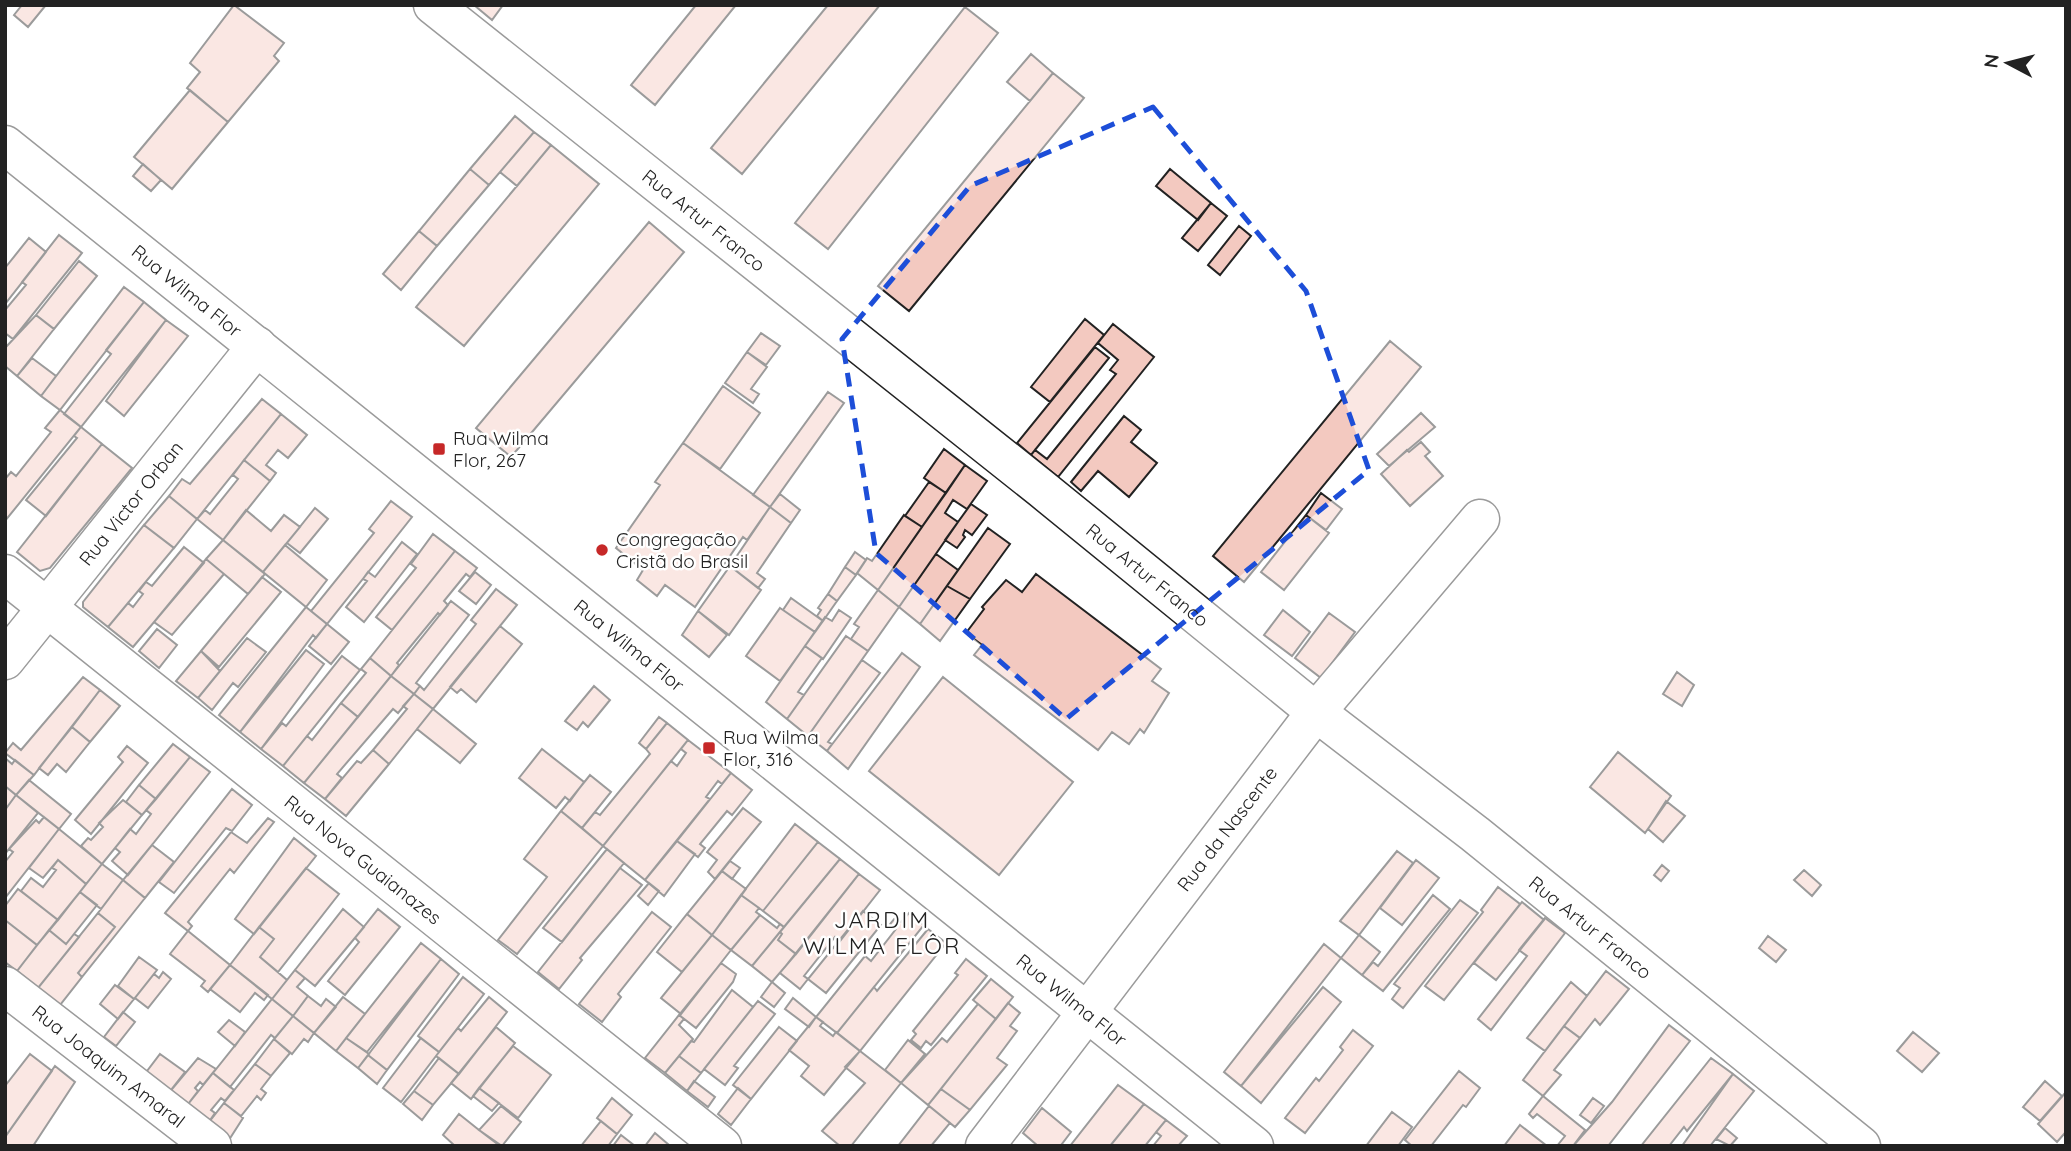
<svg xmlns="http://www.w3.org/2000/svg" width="2071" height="1151" viewBox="0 0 2071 1151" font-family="Quicksand,sans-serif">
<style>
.building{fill:#f3c9c0;stroke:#222;stroke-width:2}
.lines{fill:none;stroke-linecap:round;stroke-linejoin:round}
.minor-casing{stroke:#222;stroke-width:41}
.minor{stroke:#fff;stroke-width:38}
.marked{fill:none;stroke:#1d4ed8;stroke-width:5;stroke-dasharray:14 9;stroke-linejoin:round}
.poi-dot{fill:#c62828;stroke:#fff;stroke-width:2.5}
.labels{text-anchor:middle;stroke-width:5;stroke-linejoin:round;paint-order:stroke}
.street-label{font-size:19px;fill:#222;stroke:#fff}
.poi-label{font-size:19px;fill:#222;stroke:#fff;text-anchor:start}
.quarter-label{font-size:23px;letter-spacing:2px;fill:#222;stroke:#fff}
</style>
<rect width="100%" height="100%" fill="#fff"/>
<path class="building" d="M22 5H46L28 27 14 15Z
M234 5 284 43 274 56 279 61 228 122 187 88 200 72 190 63Z
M474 5H503L492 20Z
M696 5H736L655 105 631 85Z
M828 5H880L742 174 711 148Z
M965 7 998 33 828 249 795 223Z
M1031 54 1053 73 1030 101 1007 82Z
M1053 73 1084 98 909 311 878 286Z
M190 90 228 122 172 189 134 157Z
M515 116 534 132 489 185 470 169Z
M534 132 551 145 517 186 500 172Z
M551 145 599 184 464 346 416 307Z
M143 164 161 180 151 191 133 176Z
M470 169 489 185 437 246 419 231Z
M1170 169 1211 203 1198 220 1156 186Z
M1211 203 1227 216 1198 251 1182 238Z
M649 222 684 252 511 457 476 428Z
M1239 226 1251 236 1220 275 1208 265Z
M419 231 437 246 401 290 383 274Z
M59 235 82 253 13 339 5 333V310L26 285 22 282Z
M29 238 46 252 5 304V268Z
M79 261 97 276 54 329 36 315Z
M124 287 144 302 60 410 41 396Z
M144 302 166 320 81 427 64 414 111 354 106 350Z
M36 315 54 329 17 376 5 366V348Z
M1085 319 1104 335 1050 402 1031 387Z
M166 320 188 336 124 416 106 401Z
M1113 324 1154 357 1058 477 1031 455 1035 450 1047 459 1116 374 1110 370 1118 360 1098 343Z
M761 333 780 346 766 365 747 352Z
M1390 341 1421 367 1244 582 1213 556Z
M1095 347 1109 358 1031 455 1017 443Z
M747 352 767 367 751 389 759 394 753 403 725 383Z
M32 358 56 376 41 396 17 376Z
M723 386 760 413 720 469 683 443Z
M828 392 844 403 770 507 753 495Z
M262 399 281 414 197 519 169 496 182 479 190 484Z
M60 410 81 427 5 521V479L11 472 16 476 51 432 45 428Z
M1421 413 1435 427 1389 466 1377 454Z
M281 414 307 435 288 458 278 450 266 465 276 473 270 481 244 460Z
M1124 416 1141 430 1131 442 1157 463 1129 497 1098 471 1081 491 1071 482Z
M81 427 102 444 46 516 26 500 77 438 74 436Z
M1421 442 1430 452 1425 456 1443 476 1410 506 1381 474 1407 450 1409 452Z
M683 443 770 507 747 540 743 537 695 607 665 585 657 596 637 580 643 570 616 548 660 485 655 482Z
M102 444 132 468 50 568 40 571 17 552Z
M944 449 965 465 946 493 924 478Z
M244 460 270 481 223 540 197 519 205 510 210 514 238 479 233 475Z
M965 465 987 481 967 509 953 500 945 513 958 522 899 607 878 590Z
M929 482 946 493 922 527 905 516Z
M1321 493 1342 509 1326 530 1306 515Z
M780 494 800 510 791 523 770 507Z
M169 496 197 519 174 548 144 525Z
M391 501 412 517 327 624 311 611 374 533 369 529Z
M971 504 987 515 972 535 965 530 963 535 965 537 957 548 945 540Z
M770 507 791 523 757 573 765 579 758 588 730 566Z
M315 508 328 519 300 553 287 543Z
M246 510 271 531 284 515 300 527 263 572 223 540Z
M904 515 922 527 878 590 857 573 867 558 872 561Z
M1306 515 1329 533 1284 590 1261 572Z
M144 525 174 548 108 627 83 607V602Z
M988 528 1010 544 970 599 947 586Z
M433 534 455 551 392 630 376 617 416 568 411 564Z
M223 540 265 574 248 594 206 559Z
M402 542 417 554 364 622 346 607 367 581 363 579 368 572 375 577Z
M285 545 327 580 306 607 263 572Z
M184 547 204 563 133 647 108 627 128 603 133 607 143 594 139 591 146 582 152 586Z
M455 551 477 568 470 577 466 574 444 601 448 605 440 615 438 613 397 663 399 665 391 676 370 658Z
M855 552 866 560 856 575 845 567Z
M936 554 958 570 920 624 899 607Z
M206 559 224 574 172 635 154 622Z
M730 566 761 590 729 635 698 611Z
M845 567 856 575 837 601 828 594Z
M475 572 491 585 476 604 459 591Z
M1036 574 1161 669 1152 681 1169 693 1144 733 1140 729 1129 744 1112 732 1098 750 974 655 982 645 966 633 984 609 982 607 1006 580 1022 592Z
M262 577 281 592 219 667 201 651Z
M947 586 970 599 940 641 920 624Z
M496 589 517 605 433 709 414 694 420 686 424 690 476 624 471 620Z
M878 590 899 607 868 651 851 639 859 627 854 624Z
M828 594 837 601 823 621 817 616 821 610 818 608Z
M791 598 823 621 815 632 783 610Z
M451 601 469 615 416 683 420 686 414 694 391 676Z
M306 607 327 624 316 638 313 635 240 732 219 715Z
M780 608 815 632 780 681 746 656Z
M839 610 851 618 823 659 805 646 825 617 832 621Z
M1283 610 1310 632 1292 656 1264 635Z
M698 611 727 635 709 657 682 635Z
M1329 613 1355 632 1321 678 1295 658Z
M327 624 349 642 331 664 309 646Z
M500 626 522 644 476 702 461 689 457 693 450 687Z
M157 629 177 645 159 668 139 651Z
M846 636 868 651 808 736 787 719Z
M247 638 266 652 238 687 233 683 212 710 198 698Z
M805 646 822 658 798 692 804 695 787 719 766 702Z
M306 650 324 664 261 749 240 732Z
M201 651 220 671 198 698 176 681Z
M902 653 920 667 848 769 827 751Z
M342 656 360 670 283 766 261 749 282 723 286 726Z
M370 658 391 676 358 717 341 703 366 673 361 669Z
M862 660 880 673 828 742 832 744 827 751 808 736Z
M1677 672 1694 685 1682 706 1663 694Z
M391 676 414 694 398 713 393 709 337 774 342 778 325 799 304 783Z
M83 677 100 690 34 775 5 753 13 743 21 750Z
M943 677 1073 782 999 875 869 771Z
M594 686 610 700 588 727 583 722 577 730 565 721Z
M100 690 120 706 90 742 72 727Z
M414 694 433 709 389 764 373 750 407 709 403 706Z
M341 703 358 717 304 783 283 766 307 736 312 740Z
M433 709 476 744 460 763 417 729Z
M659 717 667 723 646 749 639 743Z
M667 723 688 740 603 846 582 828 595 812 600 815 650 754 646 749Z
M72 727 90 742 66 772 57 764 48 775 39 768Z
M688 740 731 773 722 784 718 781 706 797 710 799 645 880 603 846 671 761 677 766 686 753 681 749Z
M173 744 190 757 156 799 139 785Z
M127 746 148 763 91 834 75 820 123 762 118 757Z
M542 749 584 782 570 801 565 797 556 808 519 778Z
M373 750 389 764 346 816 325 799 357 761 361 763Z
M1618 752 1671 796 1645 833 1590 787Z
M190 757 210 772 128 875 112 861 120 852 115 848 130 829 136 834 151 814 146 810Z
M5 758 12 764 15 760 34 775 16 795 5 786Z
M731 773 752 790 732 815 727 811 700 844 705 848 698 857 677 841Z
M590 775 611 792 582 828 561 811Z
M29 780 71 814 59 829 16 795Z
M139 785 156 799 142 815 126 802Z
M5 786 16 795 5 810Z
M232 789 252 805 232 831 226 828 174 893 159 882Z
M16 795 38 813 5 854V810Z
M123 800 142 815 102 864 81 846 88 838 91 840 103 827 99 823Z
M1666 801 1685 816 1663 842 1648 829Z
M743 808 761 822 715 879 708 872 717 860 707 852Z
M561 811 603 846 517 954 498 940 547 877 524 859Z
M44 817 59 829 5 898V862L13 852 9 849 36 820 39 823Z
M268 818 274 822 234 873 230 869 188 922 192 926 188 931 165 913 231 832 247 843Z
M795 824 818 842 763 911 741 895Z
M59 829 102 864 86 884 58 860 43 878 29 868Z
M294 838 316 856 254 934 235 919Z
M677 841 695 854 664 896 645 880Z
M818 842 840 859 784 927 763 911Z
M152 845 174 862 145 898 123 880Z
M607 849 624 863 562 942 543 928Z
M1397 851 1413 863 1359 935 1340 921Z
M840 859 859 874 796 954 778 940 782 934 780 932Z
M58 860 86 884 58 920 21 891 31 878 43 887 56 870 52 868Z
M1416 860 1439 878 1402 925 1380 908Z
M730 861 740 868 732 879 722 871Z
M102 864 123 880 101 909 80 892Z
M1662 865 1669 871 1661 881 1654 875Z
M306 868 339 894 278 972 260 957 274 939 259 927Z
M620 868 642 885 580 958 582 960 559 989 538 972Z
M1804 870 1821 885 1812 896 1794 880Z
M722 871 746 889 712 935 687 914Z
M859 874 880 890 840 941 835 937 804 976 808 979 800 989 780 973Z
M123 880 145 898 82 977 78 973 115 927 98 913Z
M649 883 659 891 648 905 638 896Z
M1498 887 1520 904 1444 1000 1425 986 1483 912 1481 910Z
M18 889 58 920 37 945 5 920V906Z
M80 892 97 905 66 944 49 930Z
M741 895 759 908 756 912 760 915 731 950 712 935Z
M1433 895 1450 909 1383 991 1362 975 1373 962 1378 966Z
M1460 900 1478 913 1403 1008 1392 999 1400 988 1394 984Z
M1522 902 1544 920 1496 980 1474 963Z
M343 909 364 927 315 986 295 970Z
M378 909 400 927 345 995 328 981 359 942 355 938Z
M863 911 881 925 826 993 808 979Z
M652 912 671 927 618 994 621 997 602 1022 579 1004Z
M98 913 115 927 78 973 82 977 60 1005 38 988Z
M909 913 924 925 837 1033 816 1017 865 956 871 961 896 929 890 924 895 918 901 922Z
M687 914 712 935 682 972 657 952Z
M760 915 777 928 780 924 784 927 752 966 731 950Z
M1545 918 1565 933 1491 1030 1478 1019 1527 956 1519 950Z
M5 920 37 945 17 971 5 962Z
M259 927 274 939 260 957 287 980 272 999 230 965Z
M928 929 946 943 860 1051 837 1033 874 987 877 991Z
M49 930 66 944 74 934 79 937 38 988 17 971Z
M188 931 230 965 208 992 201 986 205 981 170 954Z
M780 932 782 934 778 940 796 954 772 982 752 966Z
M712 935 731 950 681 1014 661 998Z
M1359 935 1380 952 1362 975 1341 958Z
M1768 936 1786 950 1776 962 1759 948Z
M421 943 441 959 367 1052 346 1038Z
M1324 944 1341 958 1241 1086 1224 1072Z
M139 957 157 970 134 999 118 986Z
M441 959 459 974 387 1070 368 1055Z
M966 959 987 976 931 1045 926 1041 921 1048 911 1040 916 1034 913 1031 958 975 955 973Z
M721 963 736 974 733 982 696 1028 679 1015Z
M230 965 268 995 264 1000 255 993 240 1012 210 989Z
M295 970 305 978 297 987 308 996 293 1016 272 999Z
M1606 971 1629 989 1600 1025 1595 1019 1580 1038 1564 1026Z
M163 972 171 979 148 1008 135 998 154 974 159 978Z
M463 977 484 994 439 1052 418 1036Z
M991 979 1013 997 996 1019 973 1000Z
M772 982 785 993 774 1007 761 997Z
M1571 982 1587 996 1545 1051 1527 1038Z
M115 985 134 999 118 1019 100 1004Z
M1323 987 1341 1002 1261 1103 1241 1086Z
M732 990 753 1007 701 1073 679 1056 691 1041 694 1042Z
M308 996 321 1006 326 999 336 1007 314 1033 293 1016Z
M343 997 365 1014 336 1051 314 1033Z
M489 997 507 1012 459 1074 436 1056 458 1028 461 1031Z
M793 998 816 1017 809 1027 785 1009Z
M272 999 293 1016 275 1038 271 1035 230 1087 213 1073Z
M758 1001 775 1014 734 1066 738 1068 725 1085 704 1069Z
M1008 1003 1020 1013 1010 1026 1017 1031 997 1058 1007 1065 970 1110 941 1089Z
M978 1004 996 1019 928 1105 901 1083 942 1038 947 1042Z
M123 1012 135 1022 116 1046 104 1037Z
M679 1015 684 1019 679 1025 693 1039 665 1073 645 1058Z
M293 1016 314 1033 308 1042 304 1039 292 1054 274 1039Z
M816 1017 823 1022 820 1026 833 1036 836 1032 860 1051 824 1095 801 1076 809 1066 789 1050Z
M229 1020 245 1032 235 1046 218 1032Z
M1669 1025 1690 1041 1608 1146H1573L1612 1102Z
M1564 1026 1580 1038 1554 1070 1561 1075 1543 1096 1523 1080Z
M496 1027 515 1043 471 1099 451 1083Z
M779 1027 797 1041 751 1099 733 1085Z
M1353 1030 1373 1046 1305 1133 1285 1118 1316 1078 1319 1081 1343 1050 1340 1047Z
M1913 1032 1939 1053 1922 1072 1897 1051Z
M346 1038 369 1054 358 1068 336 1051Z
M421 1038 439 1052 401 1102 383 1088Z
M274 1039 290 1053 271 1076 255 1064Z
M908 1040 925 1054 901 1083 885 1070Z
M513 1046 551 1075 518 1118 479 1088Z
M860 1051 901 1083 851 1146H840L822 1131 865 1083 845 1067Z
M30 1054 52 1071 5 1137V1086Z
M160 1054 185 1072 167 1095 144 1075Z
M368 1055 387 1070 377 1084 358 1068Z
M679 1056 701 1073 687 1091 665 1073Z
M198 1058 216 1069 203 1085 200 1082 195 1088 198 1091 185 1108 167 1095Z
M439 1058 459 1074 433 1105 414 1091Z
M1711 1058 1733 1074 1687 1131 1684 1127 1669 1146H1641Z
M255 1064 271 1076 261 1089 266 1093 261 1100 257 1096 241 1116 224 1103Z
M55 1066 75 1082 33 1146H5V1137Z
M1459 1071 1480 1088 1466 1107 1463 1105 1431 1146H1412L1405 1140Z
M213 1073 234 1090 225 1101 221 1098 211 1110 215 1113 206 1126 185 1108Z
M1733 1074 1754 1091 1710 1146H1682Z
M694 1081 715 1097 708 1107 687 1091Z
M2045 1081 2062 1096 2040 1121 2023 1107Z
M1118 1085 1144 1104 1110 1146H1070Z
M479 1088 499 1103 492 1111 473 1096Z
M738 1088 751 1099 731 1125 718 1114Z
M941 1089 970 1110 955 1127 928 1105Z
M414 1091 433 1105 422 1120 403 1104Z
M2066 1092V1136L2064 1134 2057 1142 2038 1124Z
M1543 1096 1585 1130 1573 1146H1557L1565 1136 1537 1114 1533 1118 1529 1114Z
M612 1098 632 1115 617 1134 597 1118Z
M1593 1098 1604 1106 1591 1123 1580 1115Z
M224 1103 243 1118 227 1143 206 1126Z
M1144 1104 1166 1120 1145 1146H1110Z
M501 1106 521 1122 502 1146 479 1130Z
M929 1106 950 1123 931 1146H898Z
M1042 1108 1071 1132 1062 1144 1064 1146H1038L1023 1133Z
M1392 1112 1412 1127 1398 1146H1366Z
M459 1114 479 1130 500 1146H455L443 1135Z
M1166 1120 1187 1136 1178 1146H1153L1161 1136 1156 1132Z
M601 1121 617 1134 608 1146H581Z
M1520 1125 1547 1146H1504Z
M1725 1128 1737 1138 1730 1146 1716 1139Z
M655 1133 669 1145V1146H645Z
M621 1135 635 1146H613Z"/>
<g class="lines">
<g class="minor-casing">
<g id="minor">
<path id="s1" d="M433 5 1042 489 1316 712 1475 834 1861 1146"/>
<path id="s2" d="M5 145 1254 1146"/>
<path id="s3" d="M5 574 722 1146"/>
<path id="s4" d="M5 660 257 346"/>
<path id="s5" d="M5 986 212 1146"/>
<path id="s6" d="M985 1146 1316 712 1480 519"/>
</g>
</g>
<use href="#minor" class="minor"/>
</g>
<path d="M0 0H2071V1151H0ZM1153 107 1306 291 1369 470 1066 719 876 553 842 339 970 186Z" fill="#fff" fill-opacity=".55" fill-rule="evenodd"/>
<path class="marked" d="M1153 107 1306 291 1369 470 1066 719 876 553 842 339 970 186Z"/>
<g class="poi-dot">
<rect x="432" y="442" width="14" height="14" rx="3.5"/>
<circle cx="602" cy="550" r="7"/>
<rect x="702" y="741" width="14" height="14" rx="3.5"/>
</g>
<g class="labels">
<g class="street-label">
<text dy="7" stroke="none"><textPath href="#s1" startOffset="346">Rua Artur Franco</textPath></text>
<text dy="7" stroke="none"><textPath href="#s2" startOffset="233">Rua Wilma Flor</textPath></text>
<text dy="7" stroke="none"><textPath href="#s4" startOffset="201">Rua Victor Orban</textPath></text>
<text dy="7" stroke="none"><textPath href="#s1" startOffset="914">Rua Artur Franco</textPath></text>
<text dy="7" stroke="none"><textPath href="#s2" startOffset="800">Rua Wilma Flor</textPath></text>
<text dy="7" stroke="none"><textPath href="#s6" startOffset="399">Rua da Nascente</textPath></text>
<text dy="7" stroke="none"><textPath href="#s3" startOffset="458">Rua Nova Guaianazes</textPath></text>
<text dy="7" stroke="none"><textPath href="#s1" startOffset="1480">Rua Artur Franco</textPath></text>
<text dy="7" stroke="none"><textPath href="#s2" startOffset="1367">Rua Wilma Flor</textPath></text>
<text dy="7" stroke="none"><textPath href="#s5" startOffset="131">Rua Joaquim Amaral</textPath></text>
</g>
<g class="poi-label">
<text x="453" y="445">Rua Wilma<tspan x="453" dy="22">Flor, 267</tspan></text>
<text x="616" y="546">Congregação<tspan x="616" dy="22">Cristã do Brasil</tspan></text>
<text x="723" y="744">Rua Wilma<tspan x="723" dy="22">Flor, 316</tspan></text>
</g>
<g class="quarter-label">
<text x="882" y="928">JARDIM<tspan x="882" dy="26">WILMA FLÔR</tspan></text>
</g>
</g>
<rect width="2071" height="1151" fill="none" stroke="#222222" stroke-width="14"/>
<g transform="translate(2008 63) rotate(277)" stroke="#ffffff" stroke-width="5" paint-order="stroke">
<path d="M0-5L12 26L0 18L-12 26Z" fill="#222222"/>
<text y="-10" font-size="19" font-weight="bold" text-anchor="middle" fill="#222222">N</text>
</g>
</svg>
